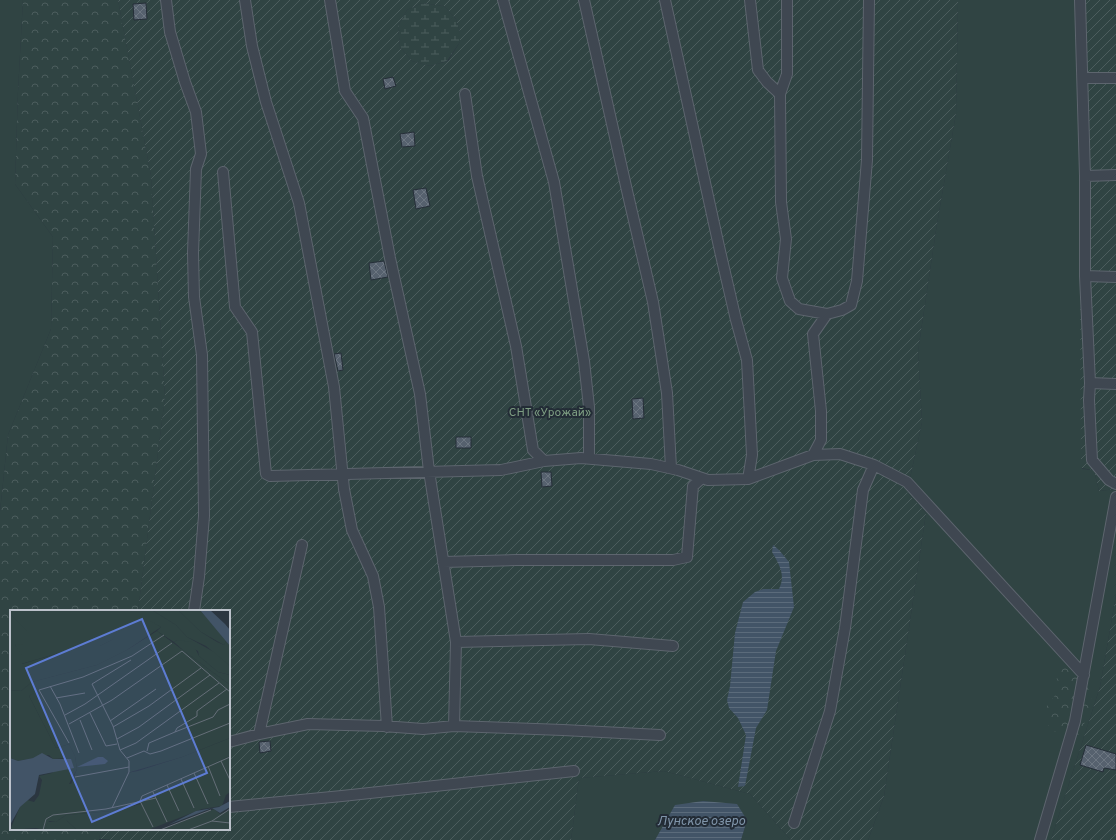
<svg xmlns="http://www.w3.org/2000/svg" width="1116" height="840" viewBox="0 0 1116 840" font-family="Overpass,sans-serif">
<style>
.grass{fill:#304443}
.forest{fill:url(#forest-crowns)}
.wetland{fill:url(#wetland-marsh)}
.garden{fill:url(#garden-furrows);fill-rule:evenodd}
.water{fill:url(#water-rules)}
.building{fill:url(#building-cross-hatch);stroke:#252e38}
.lines{fill:none;stroke-linecap:round;stroke-linejoin:round}
.minor-casing{stroke:#5d656e;stroke-width:12}
.minor{stroke:#3f4751;stroke-width:10}
.labels{text-anchor:middle;stroke-width:4;stroke-linejoin:round;paint-order:stroke}
.park-label{font-size:12px;fill:#7d9d82;stroke:#232c36}
.water-label{font-size:13px;font-style:italic;fill:#8095aa;stroke:#232c36}
.inset-road{fill:none;stroke:#656e78;stroke-width:1}
.view{fill:#5d7cd3;fill-opacity:0.15;stroke:#5d7cd3;stroke-width:2}
.inset-edge{fill:none;stroke:#bcc2cb;stroke-width:2}
</style>
<defs>
<pattern id="forest-crowns" width="20" height="18" patternUnits="userSpaceOnUse"><rect width="20" height="18" fill="#304443"/><path d="M2 6a3 3 0 1 1 6 0M12 15a3 3 0 1 1 6 0" fill="none" stroke="#4c5d5d"/></pattern>
<pattern id="wetland-marsh" width="20" height="14" patternUnits="userSpaceOnUse"><rect width="20" height="14" fill="#304443"/><path d="M1 5h8M5 5V1M11 12h8M15 12V8" fill="none" stroke="#4c5d5d"/></pattern>
<pattern id="garden-furrows" width="10" height="10" patternUnits="userSpaceOnUse"><rect width="10" height="10" fill="#304443"/><path d="M-1 1l2-2M0 10L10 0M9 11l2-2" fill="none" stroke="#4c5d5d"/></pattern>
<pattern id="water-rules" width="6" height="5" patternUnits="userSpaceOnUse"><rect width="6" height="5" fill="#425467"/><path d="M0 2.5h6" fill="none" stroke="#5b6b7b"/></pattern>
<pattern id="building-cross-hatch" width="8" height="8" patternUnits="userSpaceOnUse"><rect width="8" height="8" fill="#56616e"/><path d="M0 0l8 8M0 8l8-8" fill="none" stroke="#6c7681"/></pattern>
</defs>
<rect width="100%" height="100%" fill="#2b3640"/>
<path class="grass" d="M0 0H23L18 92 15 184 53 237 51 329 8 435 0 512Z
M958 0H1076L1079 112 1082 469 1094 470 1099 491 1116 489V595L1100 687 1051 840H868L884 796 926 513 907 492 922 422 918 351 936 230 956 113Z
M664 771 750 794 791 840H741L747 820 656 838 655 840H571L579 778Z"/>
<path class="forest" d="M23 0H118L151 176 165 397 138 611H11V829H101L99 840H0V512L8 435 51 329 53 237 15 184 18 92Z
M1067 665 1093 692 1080 739 1067 731 1049 732 1046 707 1060 689 1053 666Z"/>
<path class="wetland" d="M422 3 444 6 456 19 460 32V42L447 61 430 66 412 61 400 47 398 26 407 10Z"/>
<path class="garden" d="M118 0H958L956 113 936 230 918 351 922 422 907 492 926 513 884 796 868 840H791L750 794 664 771 579 778 571 840H113L99 839 101 829H229V611H138L165 397 151 176ZM422 3 444 6 456 19 460 32V42L448 61 430 66 412 61 400 47 398 26 407 10Z
M1076 0H1116V489L1099 491 1094 470 1081 468 1079 112Z
M1116 595V840H1051L1100 687Z"/>
<path class="water" d="M773 545 779 550 789 562 794 607 776 651 767 710 756 728 745 786 738 787 746 735 738 718 729 708 727 700 730 686 735 633 743 602 755 592 763 589H779C786 575 779 564 772 552Z
M703 801 737 804 747 820 741 840H655L675 805Z"/>
<path class="building" d="M146 3 147 19 134 20 133 4Z
M393 77 396 86 385 89 383 79Z
M414 132 415 146 402 147 400 134Z
M426 188 430 206 416 209 413 190Z
M384 261 388 277 371 280 369 263Z
M341 353 343 370 338 371 334 354Z
M643 398 644 418 633 419 632 399Z
M456 437H471V448H456Z
M541 472H551L552 486 542 487Z
M270 741 271 751 260 753 259 742Z
M1086 745 1116 754V770L1104 768 1103 772 1080 765Z"/>
<g class="lines">
<g class="minor-casing">
<path id="minor" d="M166 0 170 32 185 82 196 112 201 154 196 169 193 253 194 297 202 355 204 516 199 577 194 611
M245 0 252 46 266 102 299 203 334 387 344 489 352 530 373 576 379 607 387 727
M330 0 345 91 363 118 390 258 420 394 429 471 456 642 454 726
M503 0 554 182 584 361 589 407V459
M584 0 628 195 653 302 667 393 671 468
M665 0 720 251 736 320 747 360 752 455 748 479
M750 0 758 70 767 82 780 94 781 202 786 239 782 278 790 301 799 309 827 314
M1080 0 1085 176V276L1090 383 1089 400 1092 460 1109 480 1116 484
M1083 78H1116
M465 94 477 176 516 346 533 450 544 461
M780 94 787 74V0
M223 172 235 307 252 332 266 474 270 476 501 470 544 461 581 458 651 464 678 470 708 480 748 479 813 455 840 454 874 465 907 482 1084 675
M1085 176 1116 175
M1085 276 1116 277
M1090 383 1116 384
M813 455 821 440V411L813 334 827 314 842 310 851 305 857 281 867 160 869 0
M443 562 516 560H673L687 557 693 486 702 478
M456 642 589 639 673 646
M259 734 302 545
M229 742 259 734 308 724 383 726 423 729 454 726 563 730 660 735
M229 807 342 796 574 771
M794 823 830 711 845 628 863 490 874 465
M1040 840 1075 721 1116 497"/>
</g>
<use href="#minor" class="minor"/>
</g>
<g class="labels">
<g class="park-label">
<text x="550" y="416">СНТ «Урожай»</text>
</g>
<g class="water-label">
<text x="701" y="825">Лунское озеро</text>
</g>
</g>
<g transform="translate(10 610)">
<rect width="220" height="220" fill="#2b3640"/>
<path d="M0 0H142L166 15 177 27 204 42 220 56V65L208 62 189 46 188 41 167 30 164 32 147 21 151 17 139 11 108 22 102 30 90 36H73L11 54 5 35 18 22 0 4ZM168 0H190L209 22 216 31 214 35 191 22ZM22 72 26 82 19 86 46 138 59 134 65 146 67 159 59 174 128 161 172 147 220 128V146L131 187V193L102 201 56 205 46 212 39 211 35 220 26 218 0 220 10 197 17 190 24 192 29 185 32 170 29 166 42 163 55 148 43 149 39 145 8 151 0 148V80L11 81Z" fill="#304443"/>
<path d="M142 0H168L191 22 207 32 214 35 216 31 220 36V56L196 36 177 27 166 15ZM0 4 19 22 13 34 5 35 12 45V54L73 36H90L102 30 107 22 139 10 151 17 117 40 87 55 22 72 11 81 0 80ZM167 30 182 32 189 46 208 62 220 65V75L174 41 164 32ZM56 205 57 211 67 220H35L38 212H46Z" fill="#304443"/>
<path d="M147 21 220 75V128L172 147 117 163 115 167 74 177H60L67 159 65 146 59 134 46 138 19 86 25 82 22 72 87 55 117 40ZM220 146V182L216 185 212 196 192 199 138 220H67L56 210V205L102 201 131 194 129 189 131 185ZM204 199 210 204 220 200V220H151Z" fill="#304443"/>
<path d="M190 0H200L215 14 220 20V36ZM32 143 43 149H61L64 158 29 165 25 184 10 197 0 215V148L8 151 23 148ZM88 147H93L98 151 102 147 95 154 67 157ZM220 191V197L210 203 202 198 158 215 186 201 209 197Z" fill="#425467"/>
<path class="inset-road" d="M40 76 50 94 69 143M46 88 75 83M80 103 96 136 107 134M55 105 75 94 162 33M70 110 82 140M100 111 146 79M59 114 102 90 172 41 220 82M103 117 139 96 191 58M165 122 203 107 208 100 220 94M107 129 129 117 200 65M59 133 29 80 73 67 122 46 154 25M110 140 126 133 209 73M137 141 139 133 165 122 167 118 187 106V101L217 79M117 148 134 141 140 144 151 141 220 113M211 151 220 170M198 156 210 186M184 163 198 194M65 167 119 157M171 169 184 198M157 175 169 201M143 182 157 212M130 191 132 186 220 147M130 191 143 217M102 198 119 162V151L110 140 103 116 82 74 121 50M202 211 220 199M33 220 36 209 43 205 96 199 146 188M150 220 201 200M178 220 202 211 220 213"/>
<path class="view" d="M132 9 197 163 82 212 16 58Z"/>
<rect width="220" height="220" class="inset-edge"/>
</g>
</svg>
